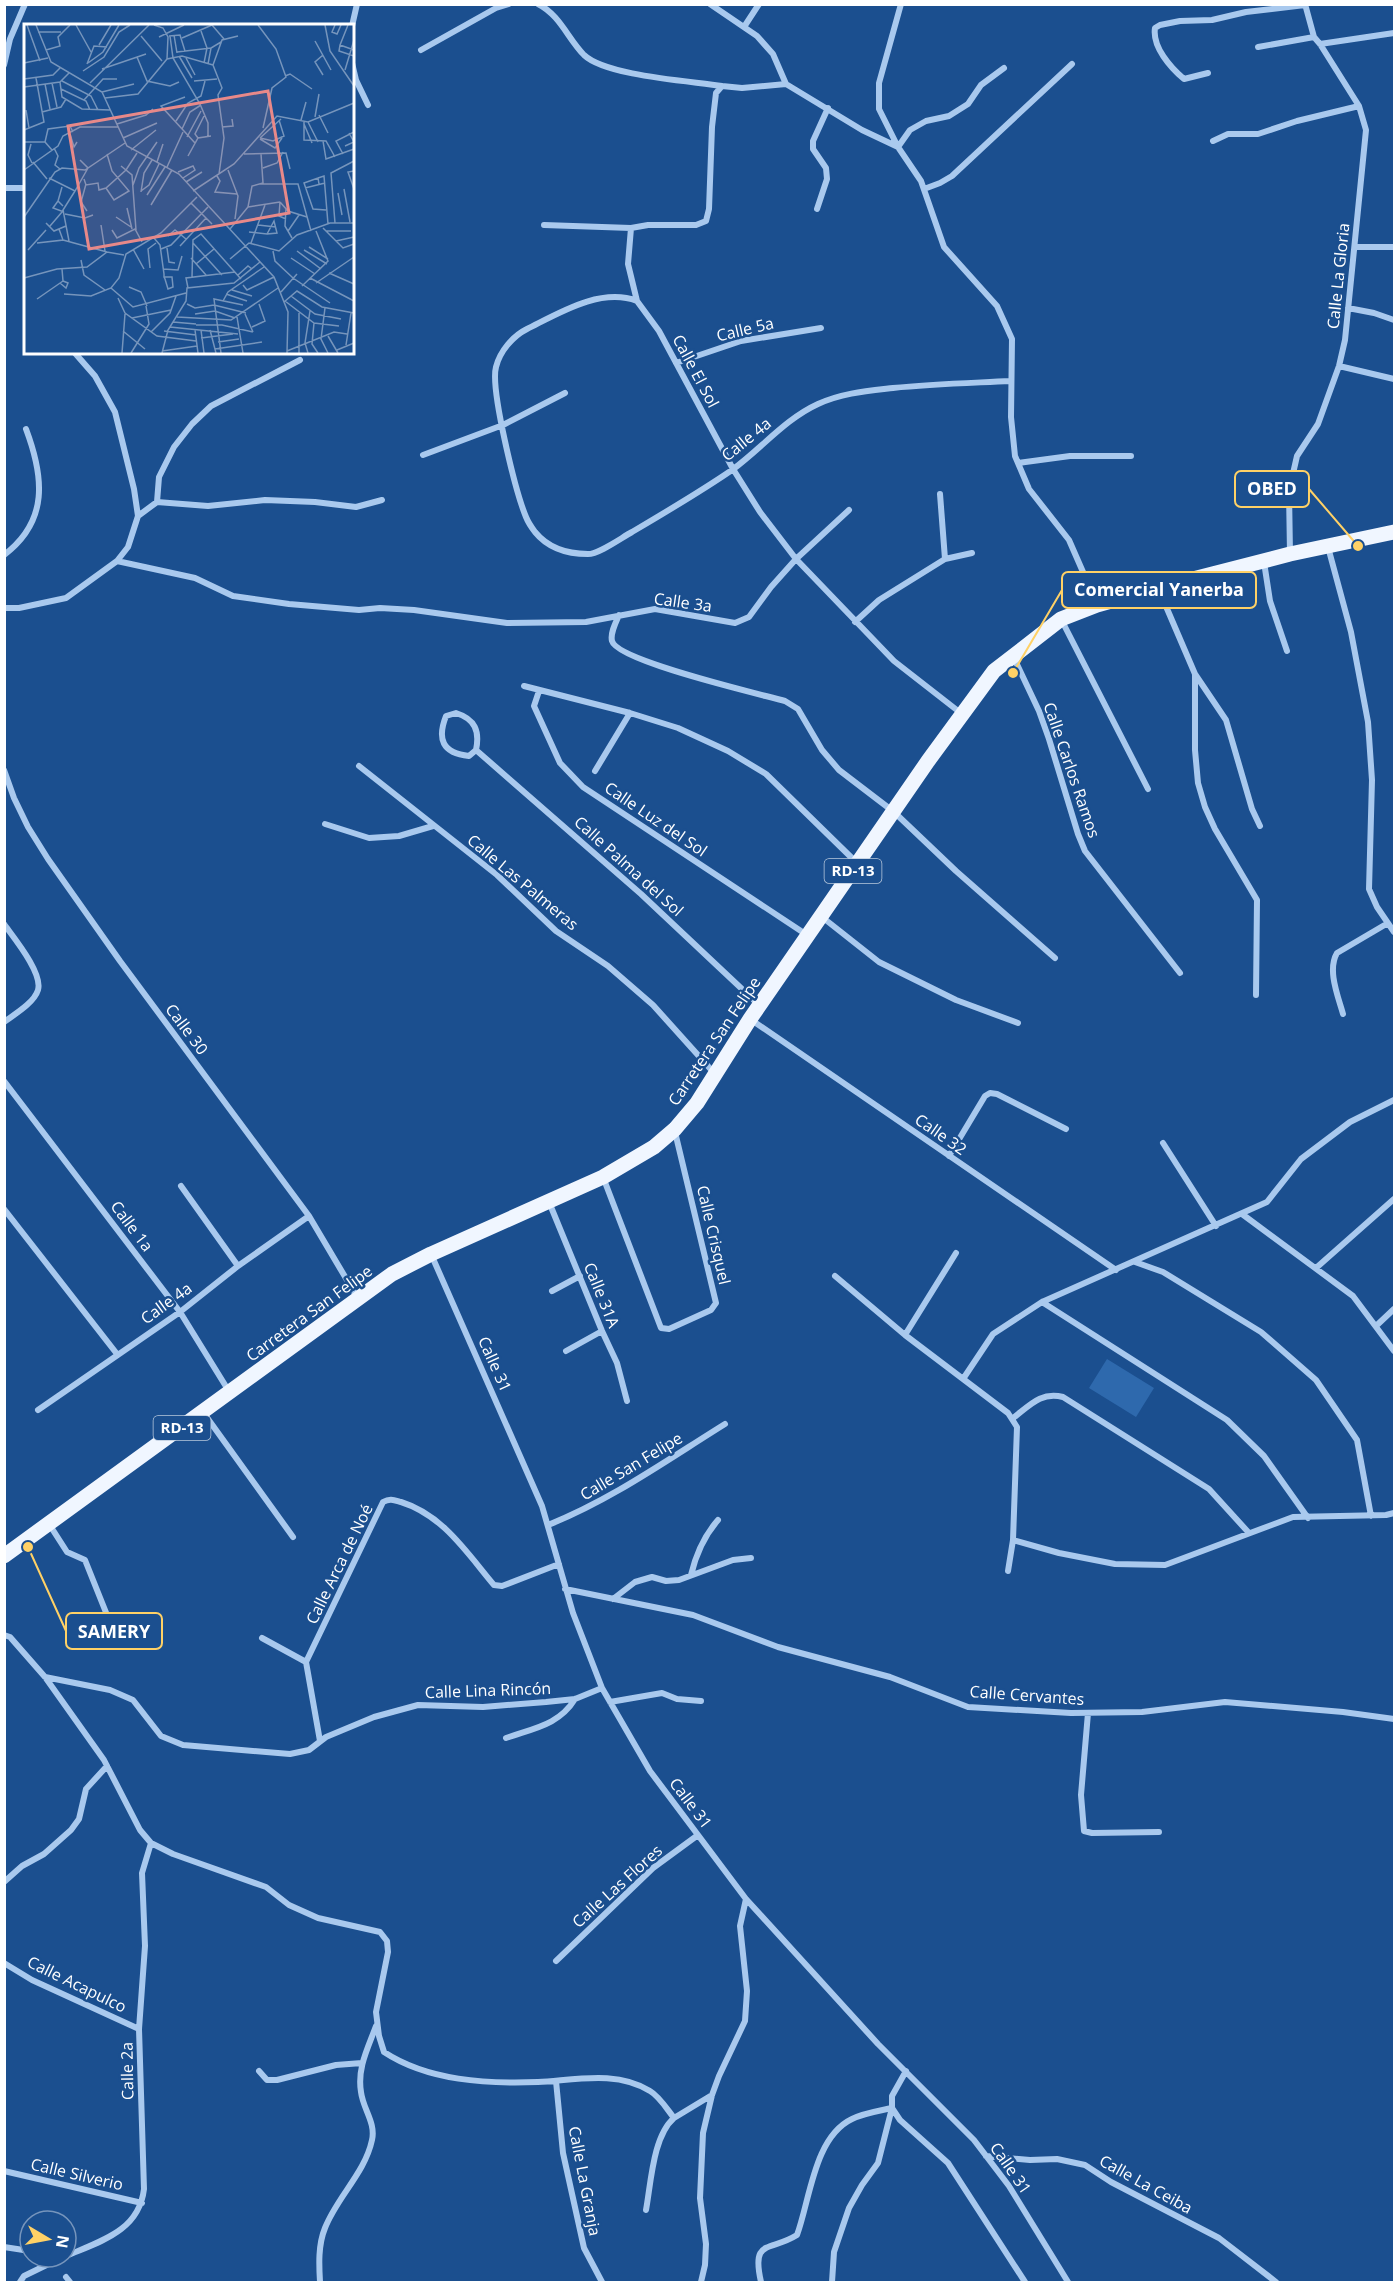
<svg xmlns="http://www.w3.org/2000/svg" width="1399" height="2287" viewBox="0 0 1399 2287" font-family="'Open Sans',sans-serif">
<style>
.green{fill:#2e69ad}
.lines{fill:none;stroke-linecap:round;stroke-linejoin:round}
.street{stroke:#a9c9ee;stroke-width:6}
.primary{stroke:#f0f6ff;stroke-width:15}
.labels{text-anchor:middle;stroke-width:5;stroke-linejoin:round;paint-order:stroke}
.shield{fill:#1b4f8f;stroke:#bbcadd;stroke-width:1.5}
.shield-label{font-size:15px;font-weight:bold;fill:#fff}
.street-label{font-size:16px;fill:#fff;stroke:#1b4f8f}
.inset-road{fill:none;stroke:#7695bc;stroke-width:1.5}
.view{fill:#e88989;fill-opacity:0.15;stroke:#e88989;stroke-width:3}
.inset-edge{fill:none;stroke:#fff;stroke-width:3}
.leader{fill:none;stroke:#ffd166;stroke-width:2}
.callout-dot{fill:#ffd166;stroke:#1b4f8f;stroke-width:2}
.callout{fill:#1b4f8f;stroke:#ffd166;stroke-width:2}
.callout-label{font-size:18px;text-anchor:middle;font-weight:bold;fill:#fff}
</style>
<rect width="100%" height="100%" fill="#1b4f8f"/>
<path class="green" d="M1107 1359 1154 1388 1136 1417 1089 1388Z"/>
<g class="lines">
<path class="street" d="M538 4C560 15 568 39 584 55 606 76 690 81 722 86
M710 4 757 36 773 54 786 84 862 130 898 147 910 130 926 121 949 116 968 104 981 85 1004 68
M901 4 879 83V109L898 147 921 181 944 247 997 306 1012 339 1011 417 1015 456 1029 489 1069 540 1097 604
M352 26 357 4
M744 27 759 4
M1320 44 1394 33
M1258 47 1314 37
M421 50 496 8 509 4
M352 63 356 80 368 105
M4 65 10 39 25 4
M1208 73 1184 79C1171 68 1152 47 1155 28L1160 25 1180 21 1212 20 1246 12 1305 5
M786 84 742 88 722 86 716 93 712 127 709 209 706 221 696 225H648L631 228 628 264 637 301 659 331 733 469 760 512 796 559 894 661 962 714
M1213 141 1228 134H1258L1297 121 1359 106
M4 188H26
M924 189 940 183 952 176 1072 64
M817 209 827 179 826 168 813 149V141L828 108
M544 225 631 228
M1355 247H1394
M637 301C601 287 559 313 527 329 513 336 500 351 496 367 490 389 516 493 526 517 528 522 532 528 535 532 548 548 568 554 588 554 599 554 621 538 632 532 666 512 700 492 732 470 761 449 785 419 818 404 842 393 867 391 893 388 932 384 971 383 1010 381
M1348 308 1374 313 1394 320
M676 363 741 341 821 328
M1339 366 1394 379
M423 455 503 425 565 393
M1018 463 1070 456H1131
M940 494 945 559
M157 502 159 477 174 447 192 424 211 406 300 360
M138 516 157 502 208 506 265 500 315 502 356 507 382 500
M1328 547 1351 632 1368 722 1372 780 1369 889 1377 907 1394 932
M1290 554 1289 491 1297 456 1318 424 1339 366 1345 340 1366 130 1359 106 1320 44 1314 37 1305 4
M4 555C49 521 44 477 26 429
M117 561 195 578 233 596 289 604 359 610 380 608 414 610 507 623 586 622 655 609 735 623 749 617 771 587 796 559 849 510
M1264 562 1270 601 1287 651
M1159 590 1195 674V750L1198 783 1205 807 1215 829 1257 900 1256 995
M4 608H19L66 598 117 561 128 547 138 516 134 489 115 412 95 376 74 352
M619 615C616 622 610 633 612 641 617 661 760 694 785 701L798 709 822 750 839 770 894 812 956 871 1055 958
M1061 619 1148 789
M855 622 879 600 945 559 972 553
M1013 656 1039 711 1049 739 1078 834 1085 851 1180 973
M1195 674 1226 720 1252 809 1260 826
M524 686 630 713 678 728 728 751 766 774 857 863
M539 691 534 706 560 763 583 787 807 935
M456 713C475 719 480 731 476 750L469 756C442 753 437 739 446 716Z
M476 750 641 894 759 1005
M359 766 497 875 556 931 608 966 653 1005 715 1074
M4 770 14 798 28 827 48 859 120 961 309 1216 357 1297
M595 771 630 713
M325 824 369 838 399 836 433 826
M822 917 879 962 956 1000 1018 1023
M4 924C14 938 43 973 38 990 34 1003 15 1014 4 1022
M1343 1014C1338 996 1327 970 1337 953L1388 923
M750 1019 1116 1270
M4 1081 180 1312 230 1393
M1163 1143 1216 1226
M949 1156 985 1096 990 1093 997 1094 1066 1129
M603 1177 661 1328 669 1329 711 1310 716 1303 675 1132
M181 1186 238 1266
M549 1202 602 1331 617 1363 627 1401
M4 1209 117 1354
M1242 1214 1353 1296 1394 1351
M431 1254 542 1506 573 1613 602 1688 650 1771 746 1899 878 2044 974 2140 1009 2186 1068 2282
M1135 1262 1163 1272 1261 1332 1316 1380 1357 1440 1371 1516
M1316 1268 1394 1199
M835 1276 905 1335 1008 1413 1017 1427 1013 1540 1008 1571
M552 1291 580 1276
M1042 1302 1227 1420 1264 1456 1308 1518
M1376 1326 1394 1309
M905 1335 956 1253
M566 1351 602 1331
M963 1379 993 1334 1042 1302 1267 1202 1301 1159 1350 1122 1394 1100
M38 1410 180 1312 238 1266 309 1216
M203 1412 293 1537
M1012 1419C1029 1406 1041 1391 1063 1397L1209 1489 1249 1533
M49 1524 67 1552 85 1560 107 1615 138 1641
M548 1525C611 1500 667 1460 725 1424
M1013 1540 1059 1553 1115 1564 1165 1565 1293 1517 1386 1515 1394 1513
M691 1575C696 1554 704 1536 718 1520
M565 1589 693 1615 778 1647 890 1677 968 1707 1071 1713 1142 1712 1225 1702 1343 1712 1394 1719
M613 1599 635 1582 652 1577 666 1581 679 1580 733 1560 751 1558
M4 1635 10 1637 45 1677 104 1760 140 1830 151 1843 173 1854 266 1887 289 1905 318 1918 380 1932 387 1941 388 1952 376 2012 379 2036 384 2052C428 2081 487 2084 538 2082 575 2080 617 2070 650 2091 659 2096 667 2109 674 2118L712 2095
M262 1638 306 1662
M45 1677 110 1690 133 1700 161 1736 183 1745 290 1754 309 1750 326 1737 374 1717 418 1705 483 1707 546 1702 575 1699 602 1688
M610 1702 662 1693 677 1699 701 1701
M1088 1713 1081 1795 1084 1831 1092 1833 1159 1832
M506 1738C534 1728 559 1725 575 1699
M320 1741 306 1662 383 1502C390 1498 394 1500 401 1502 443 1515 467 1553 494 1585L502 1586 559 1564
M4 1882 22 1866 44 1854 71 1830 79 1819 86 1789 107 1766
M556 1961 653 1868 698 1835
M4 1963 32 1980 139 2029
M259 2071 267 2080H277L336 2065 362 2063
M906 2071 892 2096V2108L900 2120 948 2163 1025 2282
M556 2081 563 2153 584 2248 602 2282
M986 2156 1030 2160 1057 2159 1085 2165 1111 2182 1219 2238 1276 2282
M4 2171 142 2203
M646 2210C651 2183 653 2136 674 2118
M4 2247 30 2251
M66 2256C101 2241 139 2231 144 2189L139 2029 145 1946 142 1873 151 1843
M66 2277 70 2282
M20 2282 24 2276 63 2257
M320 2282C319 2265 318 2245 325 2228 337 2197 365 2173 372 2140 376 2123 363 2109 361 2092 357 2068 368 2048 376 2026
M701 2282 705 2265 706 2244 700 2198 703 2133 712 2095 719 2076 745 2021 747 1991 740 1926 746 1899
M761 2282C751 2238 770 2252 797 2235 810 2200 814 2137 852 2119 864 2113 879 2111 892 2108
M832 2282 834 2252 849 2208 862 2185 878 2163 892 2108"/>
<path class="primary" d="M4 1556 392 1274 431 1254 603 1177 654 1147 675 1129 697 1103 750 1019 928 761 994 671 1061 619 1097 605 1158 588 1290 554 1394 532"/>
</g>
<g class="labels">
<g class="shield">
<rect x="824.5" y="859" width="57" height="24" rx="4.5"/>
<rect x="153.5" y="1416" width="57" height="24" rx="4.5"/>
</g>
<g class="shield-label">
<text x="853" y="876">RD-13</text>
<text x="182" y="1433">RD-13</text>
</g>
<g class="street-label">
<text transform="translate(1338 276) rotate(-84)" y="6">Calle La Gloria</text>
<text transform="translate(745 329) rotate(-13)" y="6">Calle 5a</text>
<text transform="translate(696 371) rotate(62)" y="6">Calle El Sol</text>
<text transform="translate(746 439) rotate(-39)" y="6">Calle 4a</text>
<text transform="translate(683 602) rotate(8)" y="6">Calle 3a</text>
<text transform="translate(1072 770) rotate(71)" y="6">Calle Carlos Ramos</text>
<text transform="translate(656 819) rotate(34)" y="6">Calle Luz del Sol</text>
<text transform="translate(629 866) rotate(42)" y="6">Calle Palma del Sol</text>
<text transform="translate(523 882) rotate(40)" y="6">Calle Las Palmeras</text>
<text transform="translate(187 1029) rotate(53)" y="6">Calle 30</text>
<text transform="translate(714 1041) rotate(-56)" y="6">Carretera San Felipe</text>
<text transform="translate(941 1134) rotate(35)" y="6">Calle 32</text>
<text transform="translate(132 1226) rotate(53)" y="6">Calle 1a</text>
<text transform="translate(714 1235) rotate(77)" y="6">Calle Crisquel</text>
<text transform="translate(602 1295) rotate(68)" y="6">Calle 31A</text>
<text transform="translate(166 1303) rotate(-36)" y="6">Calle 4a</text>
<text transform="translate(309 1313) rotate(-36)" y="6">Carretera San Felipe</text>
<text transform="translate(495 1364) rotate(66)" y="6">Calle 31</text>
<text transform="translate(631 1466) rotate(-31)" y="6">Calle San Felipe</text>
<text transform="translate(339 1564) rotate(-64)" y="6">Calle Arca de Noé</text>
<text transform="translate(488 1690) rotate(-2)" y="6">Calle Lina Rincón</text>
<text transform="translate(1027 1695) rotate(4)" y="6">Calle Cervantes</text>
<text transform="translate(691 1803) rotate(53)" y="6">Calle 31</text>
<text transform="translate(617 1886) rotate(-42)" y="6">Calle Las Flores</text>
<text transform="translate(77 1984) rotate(26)" y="6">Calle Acapulco</text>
<text transform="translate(127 2071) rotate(-91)" y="6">Calle 2a</text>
<text transform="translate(1011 2168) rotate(55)" y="6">Calle 31</text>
<text transform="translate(77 2174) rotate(13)" y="6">Calle Silverio</text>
<text transform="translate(585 2181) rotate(79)" y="6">Calle La Granja</text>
<text transform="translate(1146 2184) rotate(29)" y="6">Calle La Ceiba</text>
</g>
</g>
<g transform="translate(24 24)">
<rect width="330" height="330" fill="#1b4f8f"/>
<path class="inset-road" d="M3 1 16 37M12 1 27 38 78 68 103 122 155 150 250 253 264 288 263 329M52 1 67 28M130 1 139 4 144 13 143 35M188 1 200 15M234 1 252 25 262 53 248 64 239 104M301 1 306 27 330 62M311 1 308 8 313 10 317 1M324 1 316 21 330 26M177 7 183 24 180 39M14 8H37M150 11 153 29M117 12 138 37M145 12 156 11 161 27M146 12 149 34 176 80 184 99V112M135 13 160 1M158 14 188 1M291 17 307 46M75 21 87 1M316 21 315 27 330 32M22 26 36 22 34 13 46 1M153 28 187 24M299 31 291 38 299 51M155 32 168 54M113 33 123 57 146 62 155 58M162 34 171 51M0 39 24 34M64 39 79 28 95 1M63 40 70 22 83 23M184 40 187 24 197 18M189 41 198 64 194 71 200 114 195 150M189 41 198 16 214 12M78 45 122 30M321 46 330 16M59 47 80 33 95 8 106 1M261 52 266 50 288 65M0 55 29 51 36 44M38 57 67 72 74 86M170 57 193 55M36 58 38 73 58 85 86 86M28 59 33 83M66 59 125 1M21 60 26 85M0 63 36 58 45 49M37 65 62 77 66 86M78 68 110 60M161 73 137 82 171 119M81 74 114 70 143 35 158 32 189 41M60 76 79 55H93M2 86 5 104M18 88 37 83 42 75M295 91 304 109M291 93 295 70M277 96 282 78M152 97 164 79 177 72 181 57M280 97V116L302 117 311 133M284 98 294 118M93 100 122 91 129 85M280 100 288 119M198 103 209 102 208 95M158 105 166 88 177 81M0 106 20 98 12 54M46 110 50 123 53 118M163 113 177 87M99 114 133 99M174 114 171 110 180 92M236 114 249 117 260 112 255 96M236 114 257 95M236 115 251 124 258 114M299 117 302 135 330 125M0 118H21M7 120 4 131 8 139M321 122 330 118 325 109M30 124 34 132 31 141 36 145M28 126 21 118 24 105 46 102 49 108M107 126 132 106M220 130 262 129 266 145M319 130 312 117 330 108M164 132 174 114 187 112M9 138 23 155M133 138 139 120M97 142 108 151 112 206M143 143 159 108M239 144 253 139 259 128M0 146 34 122 39 112 56 103H94M204 146 214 172 211 195M330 147 324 148 330 165M154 148 169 142 171 146 159 154M193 152 196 157 191 168 213 170M25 154 51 167 64 144 56 136M294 154 300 152 304 200M60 155 62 161 74 159 75 166 82 164 102 146 113 129M162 158 178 148M62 160 57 178 63 187M236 160H274L287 207M295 160 294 154 280 159 289 185 302 186M109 161 115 144 133 118M38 163 34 177 39 182M82 164 90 176 105 167 88 147 83 130M281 164 301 159M320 165 326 198M117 167 125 161 135 140M169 167 210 140 253 92 284 98 330 79M117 168 120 149 128 136M314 169 318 191M123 171 141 143M34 177 29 184 40 188M256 178 264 187 283 193M256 178 255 192 262 195M167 179 188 200M127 181 148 146M224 183 256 178M103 184 108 205M262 184 261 202 268 214M41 190 61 194 69 191M0 193 31 148 38 144 61 146 101 119M92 193 107 203M22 199 30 207 42 202M311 199 307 149 330 137M77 201 81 227M234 201 252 203M26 202 38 188M299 204 319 224 330 220M206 205 224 183 228 162 239 159 237 130M88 206 93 214 111 205 118 218M264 207 275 191M302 207H327M225 208 243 210 250 197 253 209 243 210M144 212 151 206 162 215M130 214 136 221 140 250V253L141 255 144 265 149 263 148 253H140M39 216 83 228M45 217 39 186 51 167M312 217 330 213M13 219 39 216 35 205M169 219 198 251M227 219 241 181M156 222 182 194M285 223 304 235M143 224 145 238 151 239M109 225 120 245M137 225 147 221 184 183M4 226 22 206M280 226 303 240M249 227 251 237 269 254 306 279M273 227 297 245M167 234 182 251M267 234 291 250M206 235 225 219 255 227 273 211 306 199H330M57 236 60 251 81 266M172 240 190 225M126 244 124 225 132 219M139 245 154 246 158 232M305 249 330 260M214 251 224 242 228 245M168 253 169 216 177 210 217 255M0 254 33 245 63 243 83 228 100 231M286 254 330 277M36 259 42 264 44 259 39 257M292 259 330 233M219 261 223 266 250 253M278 262 304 237 292 207M105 263 117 268 123 282M87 264 109 283 162 269M164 264 162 254 211 248M208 266 228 272M257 268 273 250M40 270 67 272 87 264 95 254 102 230 137 209 173 173M202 270 223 277M267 272 291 290 317 295M94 274 101 289 133 312 172 317M13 275 39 257 38 245M199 277 204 268 240 243M261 277 290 299 315 302M260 278 273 267 298 283 330 289M163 280 171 284 190 281 222 289M301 284 297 315 304 329M171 290 191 287 211 294M221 290 229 308M153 293 207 296 254 264M213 293 219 329M108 294 147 286M149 298 172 300M290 299 288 320 294 329M172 301H198L229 308M146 303 214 310M228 303 241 297 235 280M171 306 174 329M177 306 180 329M186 306 192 329M99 307 121 325M140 307 172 311M127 308 146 289 152 272M304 312 314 329M177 314 209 310M194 318 215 315M322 321 327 289M191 325 238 318M313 326 330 319M138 327 173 322M263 327 310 308 323 310M98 329 101 290M107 329 125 300 122 282M138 329 144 306 162 277 163 264 210 259 236 238M197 329 190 275 219 281M275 329V289M284 329 281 319 286 287"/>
<path class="view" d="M244 67 265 189 65 225 44 102Z"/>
<rect width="330" height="330" class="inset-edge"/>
</g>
<path class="leader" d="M1358 546L1309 489M1013 673L1062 590M28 1547L66 1631"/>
<g class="callout-dot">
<circle cx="1358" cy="546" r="6"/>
<circle cx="1013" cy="673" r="6"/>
<circle cx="28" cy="1547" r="6"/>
</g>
<g class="callout">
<rect x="1235" y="471" width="74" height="36" rx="6"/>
<rect x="1062" y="572" width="194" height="36" rx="6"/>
<rect x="66" y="1613" width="96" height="36" rx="6"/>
</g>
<g class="callout-label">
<text x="1272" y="495">OBED</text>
<text x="1159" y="596">Comercial Yanerba</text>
<text x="114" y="1638">SAMERY</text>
</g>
<rect width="1399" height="2287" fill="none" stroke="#ffffff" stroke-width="12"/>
<g transform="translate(48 2239) rotate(100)"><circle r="28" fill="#1b4f8f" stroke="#7695bc" stroke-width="1.5"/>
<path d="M0-4.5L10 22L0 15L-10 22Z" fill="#ffd166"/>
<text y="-9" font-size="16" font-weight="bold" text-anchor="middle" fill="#ffffff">N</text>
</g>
</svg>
